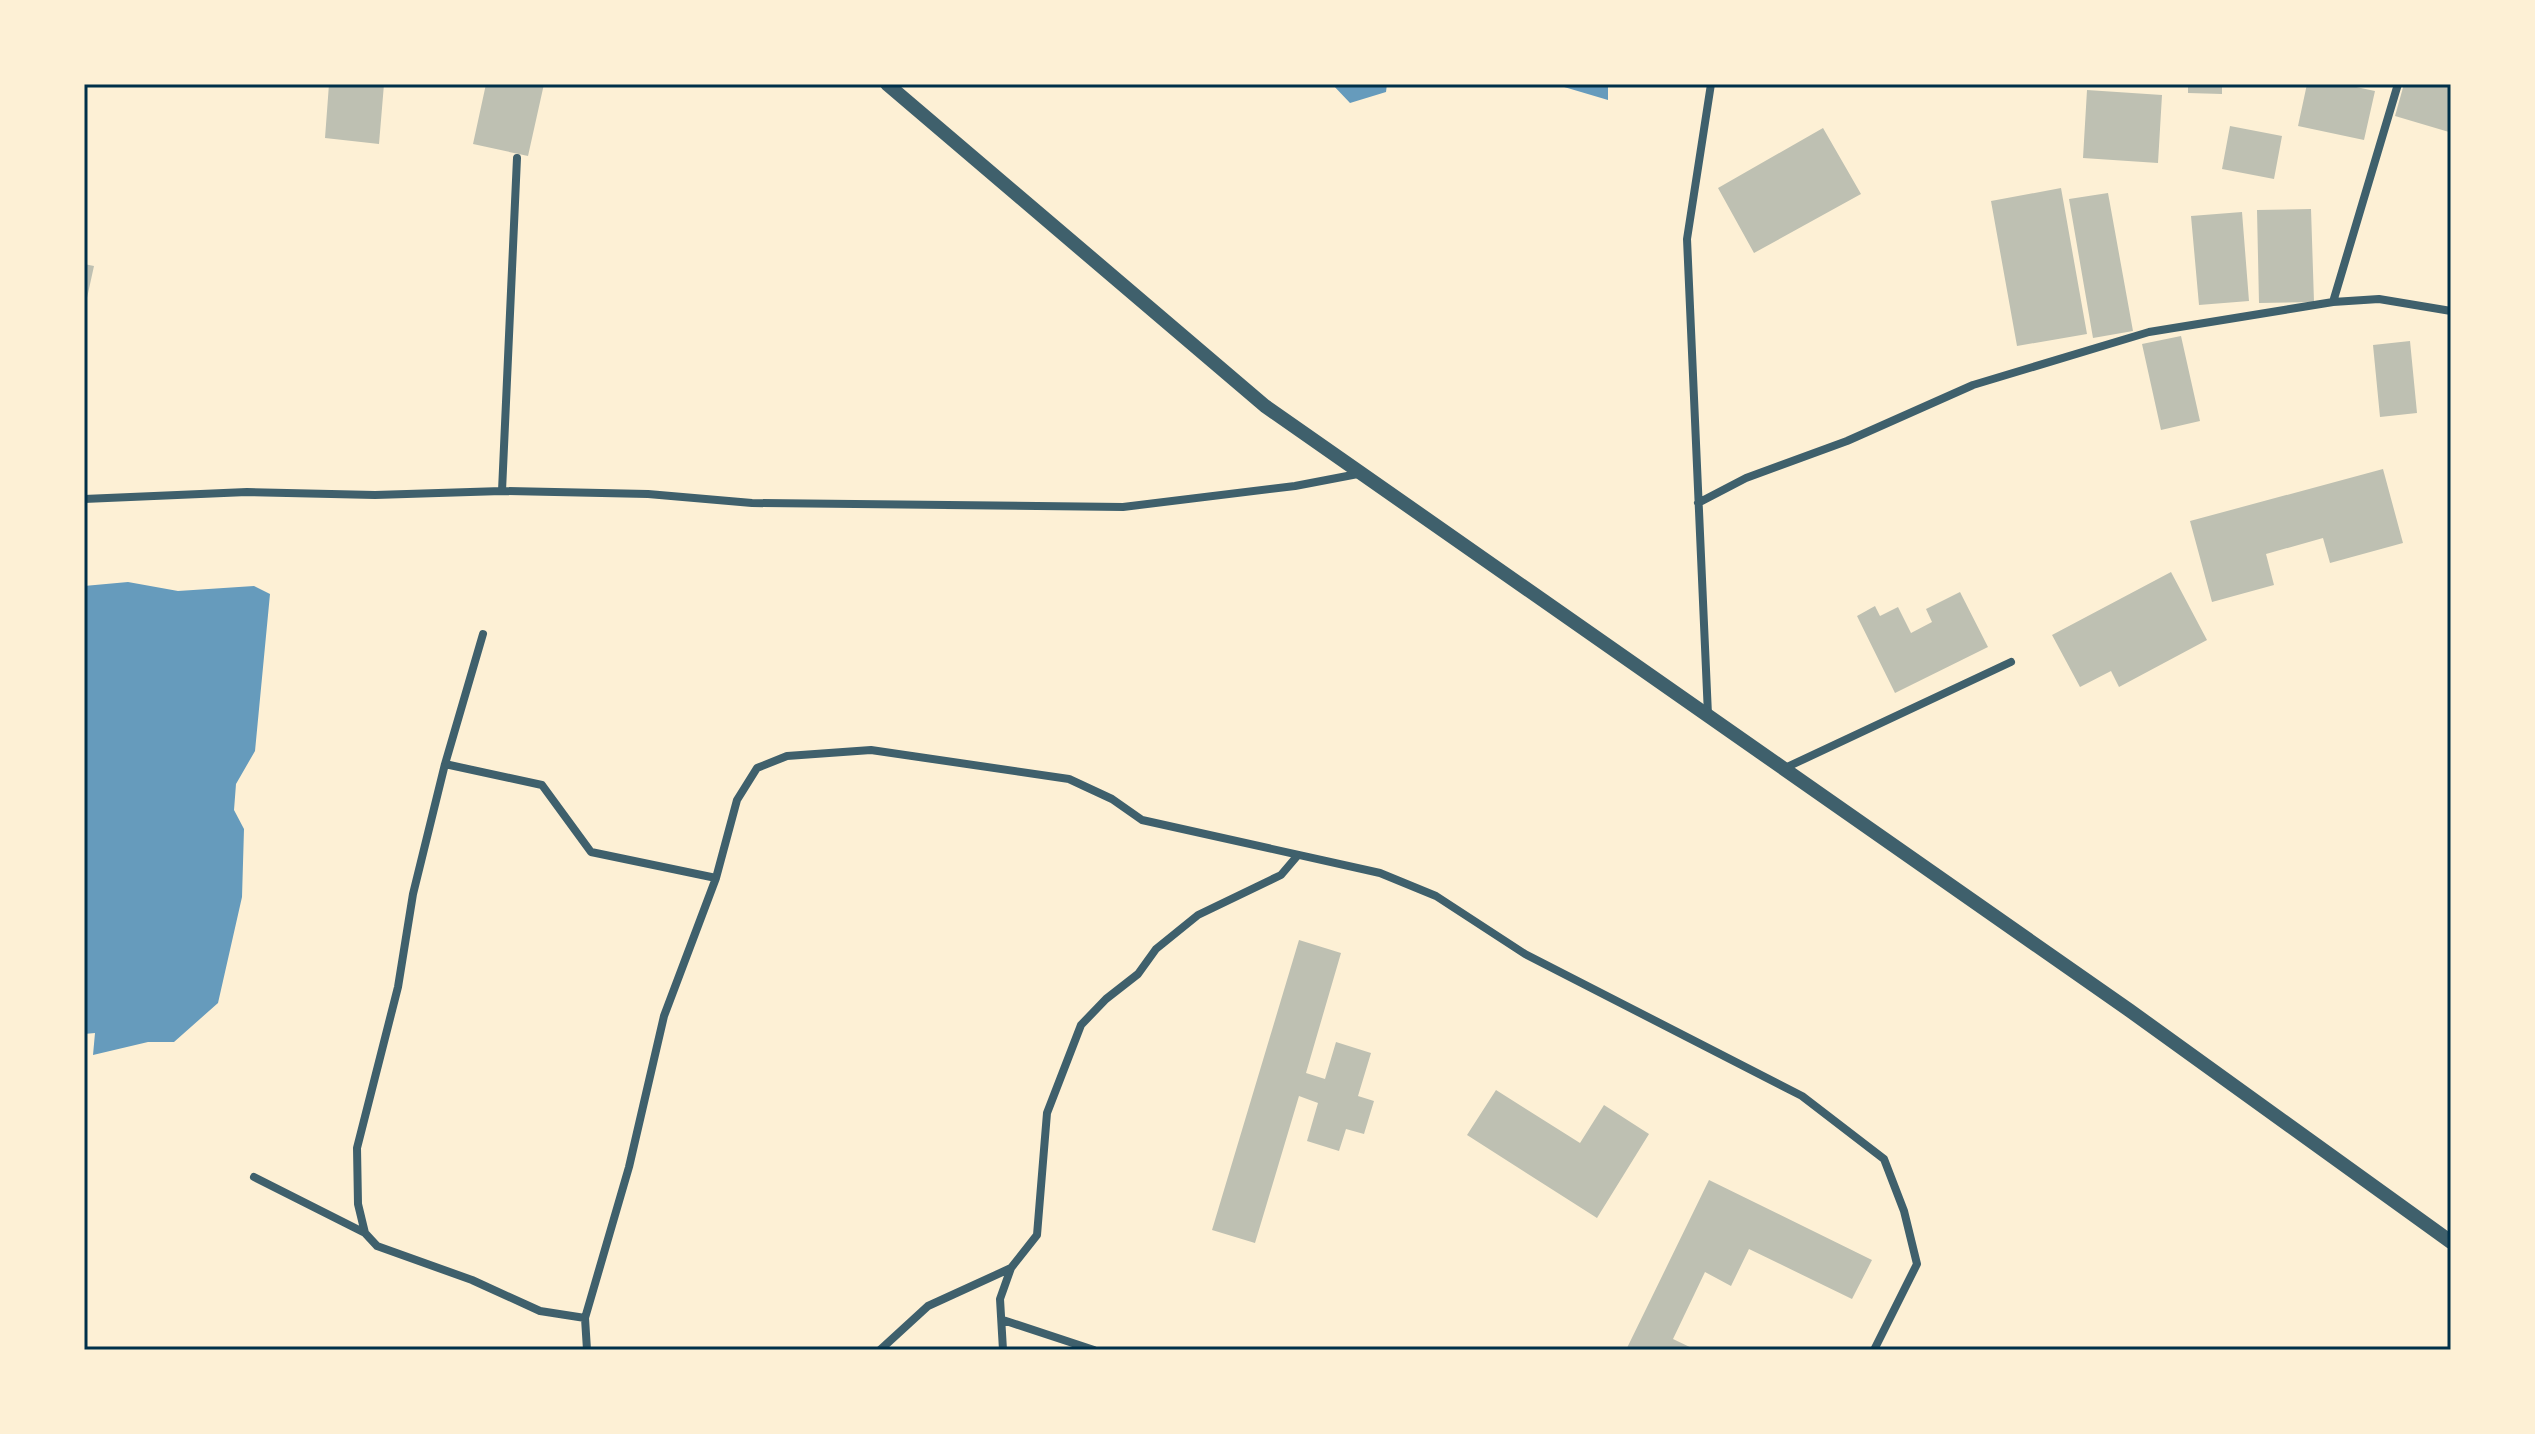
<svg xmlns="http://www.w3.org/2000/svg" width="2535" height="1434" viewBox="0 0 2535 1434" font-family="'Times New Roman',serif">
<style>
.water{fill:#669bbc}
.building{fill:#bec0b2}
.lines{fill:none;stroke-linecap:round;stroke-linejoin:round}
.minor{stroke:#3f606c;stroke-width:8}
.tertiary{stroke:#3f606c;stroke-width:14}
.neatline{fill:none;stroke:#003049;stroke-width:3}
</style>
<rect width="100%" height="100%" fill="#fdf0d5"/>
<path class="water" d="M1332 84H1387L1386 92 1350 103Z
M1554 84H1608V100Z
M128 582 178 591 254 586 270 594 255 751 236 784 234 810 244 829 242 897 218 1003 174 1042H148L93 1055 95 1033 84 1034V586Z"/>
<path class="building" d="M329 84H384L379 144 325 138Z
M486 84H544L528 156 473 144Z
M2188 84H2222V94L2188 93Z
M2307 84H2342L2375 91 2364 140 2298 126Z
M2404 84H2451L2449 132 2395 116Z
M2087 90 2162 95 2158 163 2083 158Z
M2230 126 2282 136 2274 179 2222 169Z
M1823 128 1861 194 1754 253 1718 188Z
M2061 188 2087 334 2017 346 1991 201Z
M2108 193 2133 331 2093 338 2069 199Z
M2311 209 2314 302 2259 303 2257 210Z
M2242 212 2249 301 2199 305 2191 216Z
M84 264 94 266 85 307 84 306Z
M2181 336 2200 421 2161 430 2142 344Z
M2410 341 2417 413 2380 417 2373 345Z
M2383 469 2403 543 2330 563 2323 538 2266 554 2274 585 2212 602 2190 521Z
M2171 572 2207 640 2119 687 2111 671 2080 687 2052 635Z
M1960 592 1988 647 1895 693 1857 616 1875 606 1880 616 1898 607 1911 633 1932 622 1926 609Z
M1299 940 1341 953 1306 1073 1325 1079 1336 1042 1371 1053 1358 1096 1374 1101 1364 1134 1346 1129 1339 1151 1307 1141 1318 1103 1299 1096 1255 1243 1212 1230Z
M1496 1090 1580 1143 1604 1105 1649 1134 1597 1218 1467 1135Z
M1709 1180 1872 1260 1852 1299 1749 1249 1731 1286 1705 1272 1673 1339 1696 1350H1626Z"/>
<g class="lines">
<path class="minor" d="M2333 302 2398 84
M502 491 517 158
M84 499 247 492 375 495 502 491 648 494 752 503 1123 507 1295 486 1363 473
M1698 503 1746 478 1847 441 1973 385 2149 332 2333 302 2379 299 2451 311
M483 634 445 764 413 894 398 987 357 1148 358 1204 365 1233 377 1246 472 1280 540 1311 585 1318 587 1350
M1708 715 1687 239 1711 84
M445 764 542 785 591 852 716 878
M1785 768 2011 662
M254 1177 365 1233
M585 1318 629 1167 664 1016 716 878 737 800 757 768 787 756 871 750 1069 779 1112 799 1142 820 1380 873 1436 896 1525 954 1802 1096 1884 1159 1904 1211 1917 1264 1874 1350
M1003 1320 1094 1350
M880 1350 928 1306 1011 1268
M1003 1350 1000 1299 1011 1268 1037 1235 1047 1113 1081 1025 1106 999 1138 974 1156 949 1198 915 1281 875 1298 855"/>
<path class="tertiary" d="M887 84 1265 406 2129 1010 2451 1242"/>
</g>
<rect width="2535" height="1434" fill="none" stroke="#fdf0d5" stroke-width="172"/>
<rect x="86" y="86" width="2363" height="1262" class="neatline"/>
</svg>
